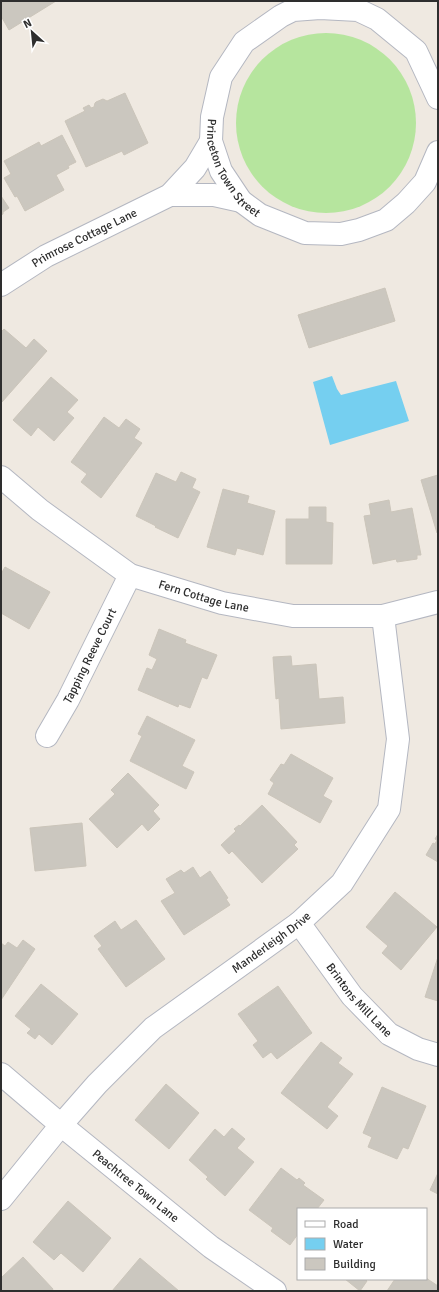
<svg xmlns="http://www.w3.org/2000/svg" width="439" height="1292" viewBox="0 0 439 1292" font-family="Signika,sans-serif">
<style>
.green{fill:#b6e59e}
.water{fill:#75cff0}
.building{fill:#cbc7bf;stroke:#cbc5ba}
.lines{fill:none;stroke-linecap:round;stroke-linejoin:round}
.minor-casing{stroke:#b4b7c1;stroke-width:24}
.minor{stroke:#fff;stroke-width:22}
.labels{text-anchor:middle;stroke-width:3;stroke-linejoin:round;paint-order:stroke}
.street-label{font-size:12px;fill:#2e2e2e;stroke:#fff}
</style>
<rect width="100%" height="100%" fill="#efe9e1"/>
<path class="green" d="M236 123a90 90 0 1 1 180 0a90 90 0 1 1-180 0Z"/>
<path class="water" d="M332 376 337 389 341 395 396 381 409 421 330 445 313 382Z"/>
<path class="building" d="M1 1H56L9 30 1 16Z
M125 93 148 143 124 155 122 151 86 167 65 121 85 111 83 108 89 105 91 108 94 107 95 103 96 102 103 99 107 101Z
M62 135 76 162 68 166 69 168 56 175 64 190 25 211 17 196 15 197 4 178 11 174 4 161 39 142 41 146Z
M1 196 9 208 3 212V214L1 215Z
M385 288 395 321 309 348 298 315Z
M4 329 26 348 34 339 47 351 2 402 1 401V332Z
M51 377 78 400 67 412 74 418 54 441 38 427 31 436 13 420Z
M104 417 119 428 126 419 140 429 134 438 142 443 101 498 81 482 87 474 71 462Z
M181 472 196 479 192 488 200 492 178 538 155 527 156 526 136 516 156 473 176 482Z
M438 475V532L437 533 421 480Z
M223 489 249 496 247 503 275 511 263 555 237 548 235 555 207 547Z
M389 500 391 512 412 508 421 555H417V559L397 562 396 559 373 564 364 516 371 515 369 504Z
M309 507H326V522L333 523 332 564H286V519H309Z
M5 567 50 592 29 629 1 613V574Z
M159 629 186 640 185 643 217 655 207 679 202 677 190 708 179 704 178 707 138 690 147 668 152 670 157 659 149 655Z
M291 656 292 666 316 664 319 699 343 697 345 723 281 729 279 698 276 699 273 657Z
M147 716 195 740 182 766 194 772 186 789 130 761 142 736 138 734Z
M291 754 333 778 323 796 332 801 320 823 268 794 274 783 270 780 281 764 284 765Z
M128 773 159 805 153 811 160 819 148 831 142 824 117 848 89 819 115 794 111 790Z
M262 805 297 842 294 845 298 849 262 883 232 851 229 854 221 845 236 831 234 829 239 825 240 826Z
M82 823 86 866 35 871 30 828Z
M438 834V862L426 855 433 843 435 844 437 840 435 839Z
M193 867 200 878 210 871 228 898 226 899 230 905 184 935 161 901 175 893 166 879 181 870 184 873Z
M395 892 437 927 401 970 382 953 388 946 366 927Z
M136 920 165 959 126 987 98 949 102 946 94 936 115 921 121 930Z
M23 940 35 949 1 1000V943L5 946 8 942 17 948Z
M438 957V1001L425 997Z
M41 984 78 1014 52 1045 39 1034 35 1039 27 1033 31 1029 15 1016Z
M278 986 312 1033 277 1059 271 1052 263 1058 253 1045 258 1041 238 1014Z
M321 1042 342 1058 338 1063 353 1074 327 1107 338 1116 327 1129 281 1093Z
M166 1084 199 1113 169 1149 135 1120Z
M382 1087 426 1106 408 1149 403 1147 397 1159 368 1147 372 1137 363 1133Z
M232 1128 245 1139 237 1148 254 1162 225 1196 206 1179 208 1177 189 1160 215 1129 224 1137Z
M281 1168 297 1180 299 1178 305 1183 303 1185 324 1200 317 1209H298V1234L290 1245 271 1231 273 1228 249 1210Z
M438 1173V1194L430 1190Z
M68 1201 111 1238 83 1272 61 1253 54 1260 33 1242Z
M23 1257 53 1289 52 1291H1V1278Z
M140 1258 179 1291H112Z
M426 1278 438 1286V1291H387L395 1279H426Z
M345 1279H365L367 1281 360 1291Z"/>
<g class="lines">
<g class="minor-casing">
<g id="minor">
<path id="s1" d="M438 98 416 51 377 19 358 10 320 8 293 10 281 16 244 42 221 77 212 117 211 141 221 171 241 201 260 215 305 233 341 234 359 230 386 220 406 203 425 182 438 152"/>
<path d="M170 195H214L241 201"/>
<path id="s2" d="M1 285 46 256 170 195 195 168 211 141"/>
<path id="s3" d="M1 477 40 510 130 575 222 603 293 616H383L438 602"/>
<path id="s4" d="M47 736 68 700 130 575"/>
<path id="s5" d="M299 923 352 996 389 1034 418 1049 438 1055"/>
<path id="s6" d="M1 1074 61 1125 211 1247 275 1291"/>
<path id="s7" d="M1 1199 61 1125 97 1084 153 1028 299 923 342 883 389 809 398 739 383 616"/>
</g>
</g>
<use href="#minor" class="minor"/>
</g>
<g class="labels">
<g class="street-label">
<text dy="4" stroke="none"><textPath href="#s1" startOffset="388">Princeton Town Street</textPath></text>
<text dy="4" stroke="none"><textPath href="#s2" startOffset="96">Primrose Cottage Lane</textPath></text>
<text dy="4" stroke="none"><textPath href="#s3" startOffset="239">Fern Cottage Lane</textPath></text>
<text dy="4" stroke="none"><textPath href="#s4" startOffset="91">Tapping Reeve Court</textPath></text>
<text dy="4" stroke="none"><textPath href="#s7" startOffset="375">Manderleigh Drive</textPath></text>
<text dy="4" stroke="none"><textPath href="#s5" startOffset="98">Brintons Mill Lane</textPath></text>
<text dy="4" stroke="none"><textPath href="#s6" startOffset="175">Peachtree Town Lane</textPath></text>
</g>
</g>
<rect width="439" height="1292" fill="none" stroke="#2e2e2e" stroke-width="4"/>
<rect x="297" y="1208" width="130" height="72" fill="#ffffff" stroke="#ababab"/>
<rect x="305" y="1221" width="20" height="6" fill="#ffffff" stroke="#ababab"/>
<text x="333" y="1228" font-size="12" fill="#2e2e2e">Road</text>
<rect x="305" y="1238" width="20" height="12" fill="#75cff0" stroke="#ababab"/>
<text x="333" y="1248" font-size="12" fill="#2e2e2e">Water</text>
<rect x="305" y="1258" width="20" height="12" fill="#cbc7bf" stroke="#ababab"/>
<text x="333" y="1268" font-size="12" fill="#2e2e2e">Building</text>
<g transform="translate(32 32) rotate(333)" stroke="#ffffff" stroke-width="3" paint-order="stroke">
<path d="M0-3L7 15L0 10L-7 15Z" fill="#2e2e2e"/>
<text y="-6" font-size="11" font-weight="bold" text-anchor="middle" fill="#2e2e2e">N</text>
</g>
</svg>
